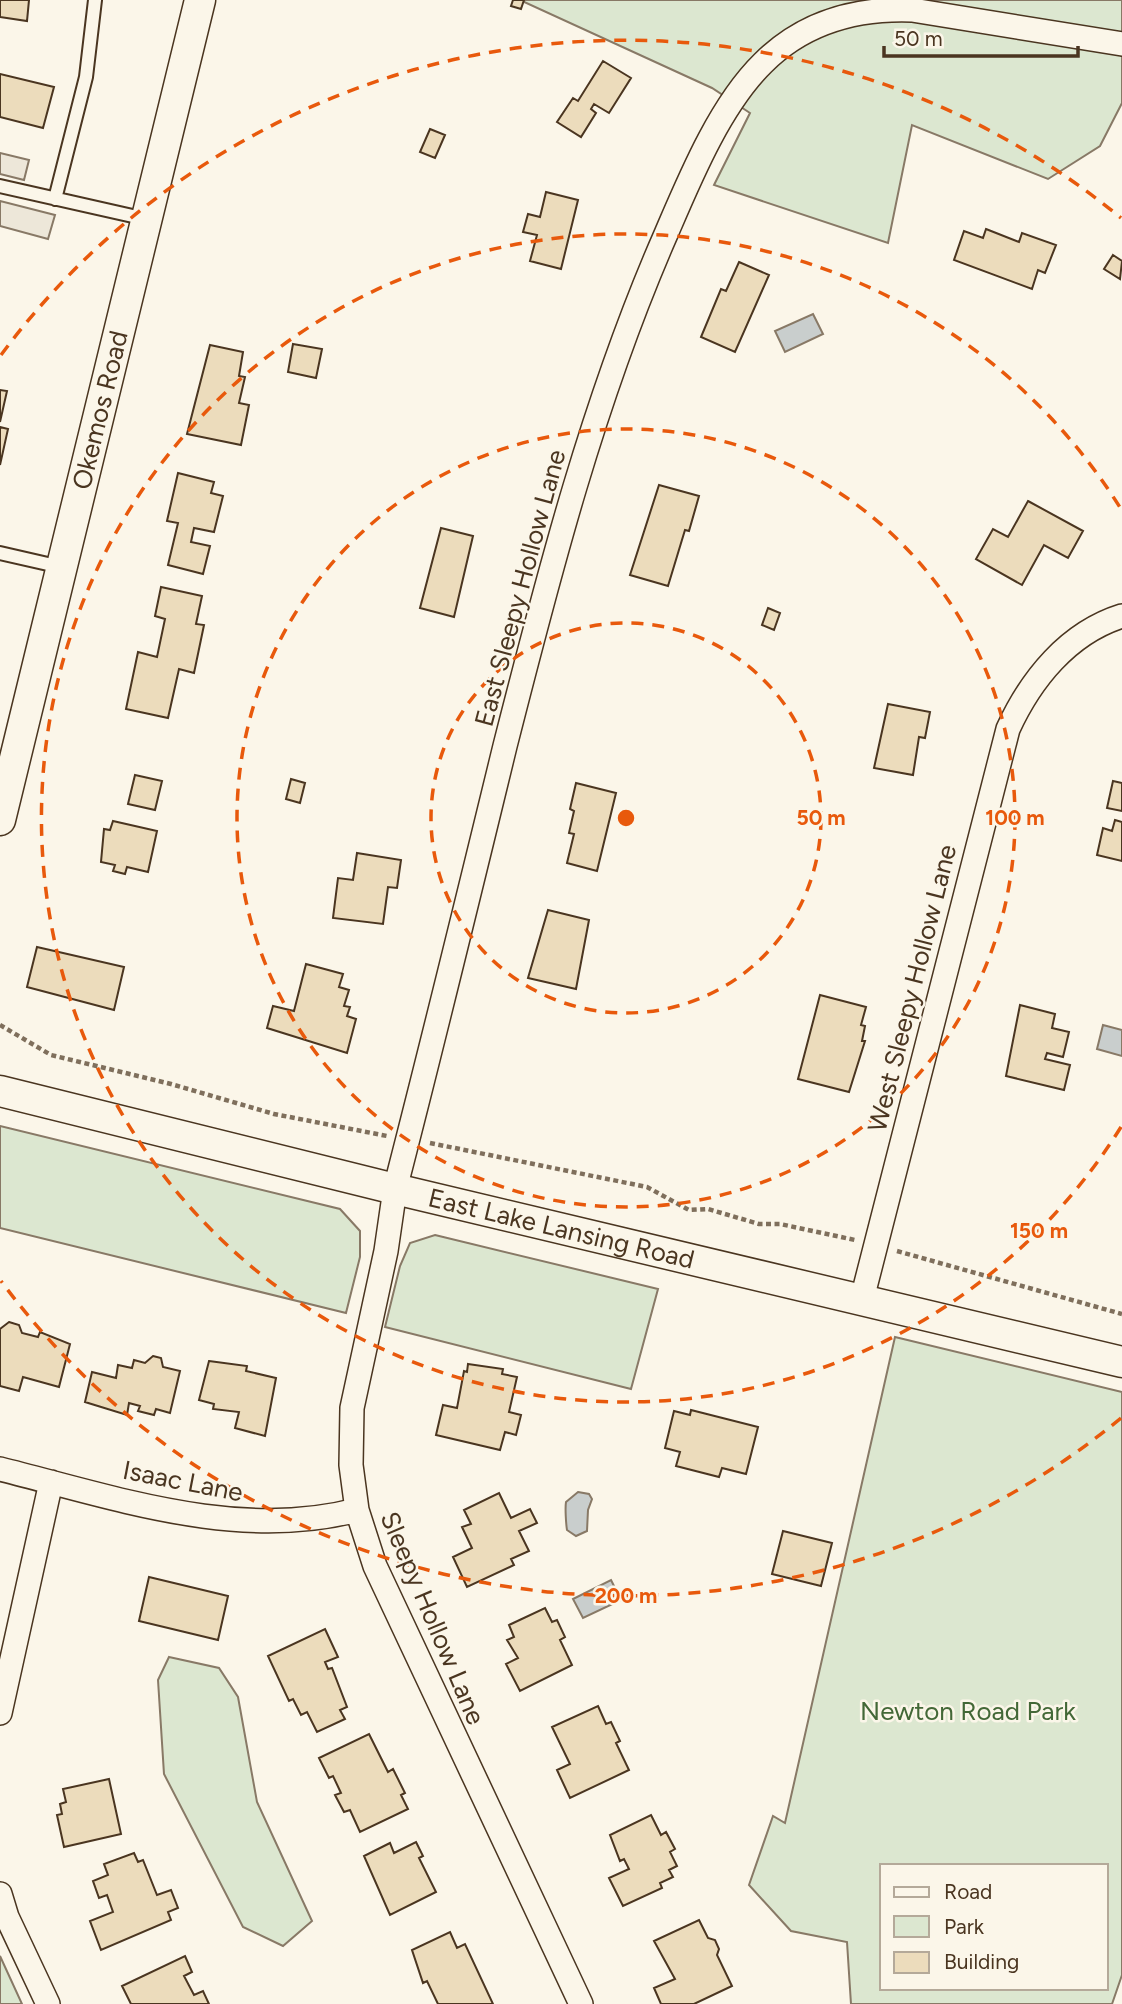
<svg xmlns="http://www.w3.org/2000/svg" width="1122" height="2004" viewBox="0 0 1122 2004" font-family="Figtree,sans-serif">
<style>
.green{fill:#dce7d0;stroke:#887966;stroke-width:2;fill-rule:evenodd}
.parking{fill:#ede7d9;stroke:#887966;stroke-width:2}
.water{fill:#c9cecd;stroke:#887966;stroke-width:2}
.building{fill:#ecdcbc;stroke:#4a3520;stroke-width:2}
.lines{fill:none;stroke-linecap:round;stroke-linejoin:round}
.service-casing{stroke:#4a3520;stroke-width:16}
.minor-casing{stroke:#4a3520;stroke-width:26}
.tertiary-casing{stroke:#4a3520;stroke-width:33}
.path{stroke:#7f6f5c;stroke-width:4.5;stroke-dasharray:5 3.5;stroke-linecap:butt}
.service{stroke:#fbf6e9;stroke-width:12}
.minor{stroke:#fbf6e9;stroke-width:23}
.tertiary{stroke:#fbf6e9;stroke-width:30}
.ring{fill:none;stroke:#e8590c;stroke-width:3.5;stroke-dasharray:12 9}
.labels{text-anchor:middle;stroke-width:5;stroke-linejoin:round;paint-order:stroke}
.street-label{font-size:26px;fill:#4a3520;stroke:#fbf6e9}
.park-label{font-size:26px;fill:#436837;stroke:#fbf6e9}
.centre{fill:#e8590c;stroke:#fbf6e9;stroke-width:3.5}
.ring-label{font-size:21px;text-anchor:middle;font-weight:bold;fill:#e8590c;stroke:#fbf6e9;stroke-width:5;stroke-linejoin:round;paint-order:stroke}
</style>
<rect width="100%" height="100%" fill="#fbf6e9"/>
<path class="green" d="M520 0H1122V103L1100 146 1048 179 912 125 888 243 714 185 750 113 712 88Z
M0 1126 340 1209 360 1231V1257L346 1313 0 1228Z
M435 1235 658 1289 631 1389 385 1327 400 1266 410 1243Z
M895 1337 1122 1392V1975L1112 2004H851L847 1942 791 1931 749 1885 773 1816 785 1823ZM882 1866H1106V1988H882Z
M169 1657 219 1668 238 1697 257 1802 312 1921 283 1946 243 1927 164 1774 158 1680Z
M0 1956 22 2004H0Z"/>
<path class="parking" d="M0 153 29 160 24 180 0 174Z
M0 201 55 215 48 239 0 226Z"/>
<path class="water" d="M813 314 823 334 785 352 775 331Z
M1103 1025 1122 1030V1056L1097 1049Z
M578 1492 589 1494 592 1499 588 1510 587 1531 576 1536 567 1530C566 1524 565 1508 566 1502Z
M611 1580 621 1600 583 1618 573 1599Z"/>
<path class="building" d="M0 0H29L27 21 0 17Z
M513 0H524L521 9 511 6Z
M603 61 631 78 609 113 594 104 591 109 596 113 581 137 557 122 573 98 578 101Z
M0 74 54 87 43 128 0 117Z
M430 129 445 135 435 158 420 152Z
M546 192 578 200 561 269 530 261 537 235 523 232 528 214 540 217Z
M986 229 1019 242 1022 233 1056 245 1045 273 1038 270 1032 289 954 260 964 231 983 238Z
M1113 255 1122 261 1120 279 1104 269Z
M739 262 769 275 735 352 701 337 721 289 726 291Z
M293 344 322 349 316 378 288 372Z
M210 345 243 352 239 376 245 377 239 403 249 405 241 445 187 434Z
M0 390 7 391 0 422Z
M0 427 8 429 0 465Z
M178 473 214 482 211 493 223 496 214 532 194 528 191 542 210 546 203 574 168 565 178 523 167 521Z
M659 485 699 496 689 531 685 530 668 586 630 575Z
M1028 501 1083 531 1068 558 1044 545 1022 585 976 559 993 529 1008 537Z
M441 528 473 536 454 617 420 608Z
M161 587 202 596 196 624 204 625 194 673 179 669 168 718 126 709 138 652 157 657 165 619 155 616Z
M768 608 780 613 774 630 762 625Z
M888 704 930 712 925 738 919 737 913 775 874 768Z
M135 775 162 781 155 810 128 804Z
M291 779 305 783 300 803 286 799Z
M1113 781 1122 783V811L1107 808Z
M576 783 616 793 597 871 567 863 574 834 569 833 574 811 570 809Z
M1115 820 1122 822V861L1097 855 1103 828 1112 831Z
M113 821 157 831 148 872 127 867 125 874 113 871 115 865 101 862 104 829 110 830Z
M357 853 401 860 397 888 388 887 383 924 333 918 338 878 353 880Z
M548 910 589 920 576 989 528 978Z
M37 947 124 967 114 1010 27 987Z
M306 964 343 974 339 987 349 990 344 1006 350 1007 347 1016 356 1019 347 1053 267 1028 273 1006 294 1011Z
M820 995 866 1007 861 1025 865 1026 862 1041H865L849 1092 798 1079Z
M1020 1005 1055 1014 1052 1028 1069 1032 1063 1057 1047 1053 1045 1059 1070 1065 1064 1090 1006 1076Z
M9 1322 19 1325 22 1333 38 1337 40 1332 70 1344 59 1387 23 1377 19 1391 0 1386V1329Z
M153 1356 161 1358 163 1367 180 1371 170 1413 156 1409 154 1415 138 1411 140 1406 129 1403 127 1415 85 1402 92 1372 116 1378 118 1365 132 1368 134 1360 145 1363Z
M209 1361 247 1366 246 1371 276 1378 265 1436 235 1428 239 1412 213 1409 214 1404 199 1400Z
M468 1364 503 1369 502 1374 517 1377 509 1412 521 1415 516 1435 505 1432 500 1450 436 1435 443 1405 457 1408 464 1371 467 1372Z
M691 1410 758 1427 746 1474 722 1468 719 1477 676 1466 680 1452 665 1448 674 1411 690 1415Z
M499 1493 511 1518 530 1509 537 1523 519 1531 529 1551 511 1559 514 1565 467 1587 453 1557 472 1548 462 1527 471 1524 464 1510Z
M783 1531 832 1543 821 1586 772 1574Z
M149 1577 228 1596 218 1640 139 1621Z
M545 1608 552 1622 557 1620 565 1637 560 1640 572 1665 520 1691 506 1664 518 1658 507 1640 514 1637 509 1625Z
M325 1629 338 1657 325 1662 328 1669 332 1668 347 1707 340 1710 345 1719 317 1732 307 1712 301 1715 293 1699 289 1701 268 1656Z
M598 1706 606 1724 611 1722 620 1741 616 1743 629 1770 570 1798 557 1770 570 1764 552 1727Z
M369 1734 388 1772 393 1769 405 1793 401 1795 408 1809 360 1832 350 1810 344 1812 335 1795 341 1793 333 1776 329 1778 319 1758Z
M109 1779 121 1834 64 1847 57 1815 62 1814 60 1804 66 1802 63 1789Z
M651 1815 661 1835 666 1832 675 1849 670 1852 677 1866 669 1870 673 1877 660 1883 662 1888 623 1906 609 1878 629 1869 624 1859 620 1861 610 1835Z
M416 1842 423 1856 419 1858 436 1892 390 1915 364 1856 390 1843 394 1853Z
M134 1853 138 1862 143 1860 157 1895 171 1890 178 1908 168 1912 171 1920 101 1950 90 1921 113 1912 107 1895 99 1898 93 1881 108 1875 104 1864Z
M699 1920 708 1938 715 1940 719 1949 717 1955 732 1986 694 2004H661L654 1988 675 1979 654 1941Z
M450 1932 457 1948 465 1944 493 2004H438L427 1981 423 1983 412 1950Z
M185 1956 192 1972 184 1976 194 1995 203 1991 209 2004H131L122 1986Z"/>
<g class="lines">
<g class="service-casing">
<path id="service" d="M0 186 146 219
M55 199 86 77 95 0
M0 553 61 567"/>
</g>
<g class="minor-casing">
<path id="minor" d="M862 1299 1008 729C1031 679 1068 633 1122 616
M0 1469C116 1498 238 1541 357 1510
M0 1713 51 1482
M0 1894 7 1917 48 2004
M581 2004 375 1566 357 1510 351 1465 352 1408 386 1251 395 1189C433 1042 469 894 505 746 549 573 594 398 666 234 690 178 720 105 763 63 804 22 856 8 912 10L1122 44"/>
</g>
<g class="tertiary-casing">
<g id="tertiary">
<path id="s1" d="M0 820 200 0"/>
<path id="s2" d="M0 1091 395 1189 1122 1362"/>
</g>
</g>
<path class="path" d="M0 1025 51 1055 171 1084 274 1114 387 1136
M430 1143 647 1187 689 1210 708 1209 759 1224H780L855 1240
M897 1251 1122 1314"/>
<use href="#service" class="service"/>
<use href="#minor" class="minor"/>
<use href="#tertiary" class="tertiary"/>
</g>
<g class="ring">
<circle cx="626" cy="818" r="195"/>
<circle cx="626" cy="818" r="389"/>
<path d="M1121 1127A584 584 0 1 1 1121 509"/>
<path d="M1121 1418A778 778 0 0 1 1 1281M1 355A778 778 0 0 1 1121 218"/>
</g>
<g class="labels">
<g class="street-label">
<text dy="9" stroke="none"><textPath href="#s1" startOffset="422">Okemos Road</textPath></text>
<text transform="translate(520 588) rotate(-75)" y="9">East Sleepy Hollow Lane</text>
<text transform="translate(912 988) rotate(-76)" y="9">West Sleepy Hollow Lane</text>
<text dy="9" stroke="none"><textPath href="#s2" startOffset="578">East Lake Lansing Road</textPath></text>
<text transform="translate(183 1481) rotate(11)" y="9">Isaac Lane</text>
<text transform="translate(433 1618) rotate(67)" y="9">Sleepy Hollow Lane</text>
</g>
<g class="park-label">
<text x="968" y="1720">Newton Road Park</text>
</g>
</g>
<circle cx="626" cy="818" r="10" class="centre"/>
<g class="ring-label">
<text x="821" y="825">50 m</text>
<text x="1015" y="825">100 m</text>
<text x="1039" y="1238">150 m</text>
<text x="626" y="1603">200 m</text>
</g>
<rect x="880" y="1864" width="228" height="126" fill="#fbf6e9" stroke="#b4a999" stroke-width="2"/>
<rect x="894" y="1887" width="35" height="10" fill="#fbf6e9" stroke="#b4a999" stroke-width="2"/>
<text x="944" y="1899" font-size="21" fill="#4a3520">Road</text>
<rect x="894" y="1916" width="35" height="21" fill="#dce7d0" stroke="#b4a999" stroke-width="2"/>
<text x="944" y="1934" font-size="21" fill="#4a3520">Park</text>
<rect x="894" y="1952" width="35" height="21" fill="#ecdcbc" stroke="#b4a999" stroke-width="2"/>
<text x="944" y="1969" font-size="21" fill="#4a3520">Building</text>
<path d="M884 46v10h194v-10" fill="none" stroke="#4a3520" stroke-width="3.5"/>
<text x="894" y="46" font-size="21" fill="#4a3520" stroke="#fbf6e9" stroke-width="5" paint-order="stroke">50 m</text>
</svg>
